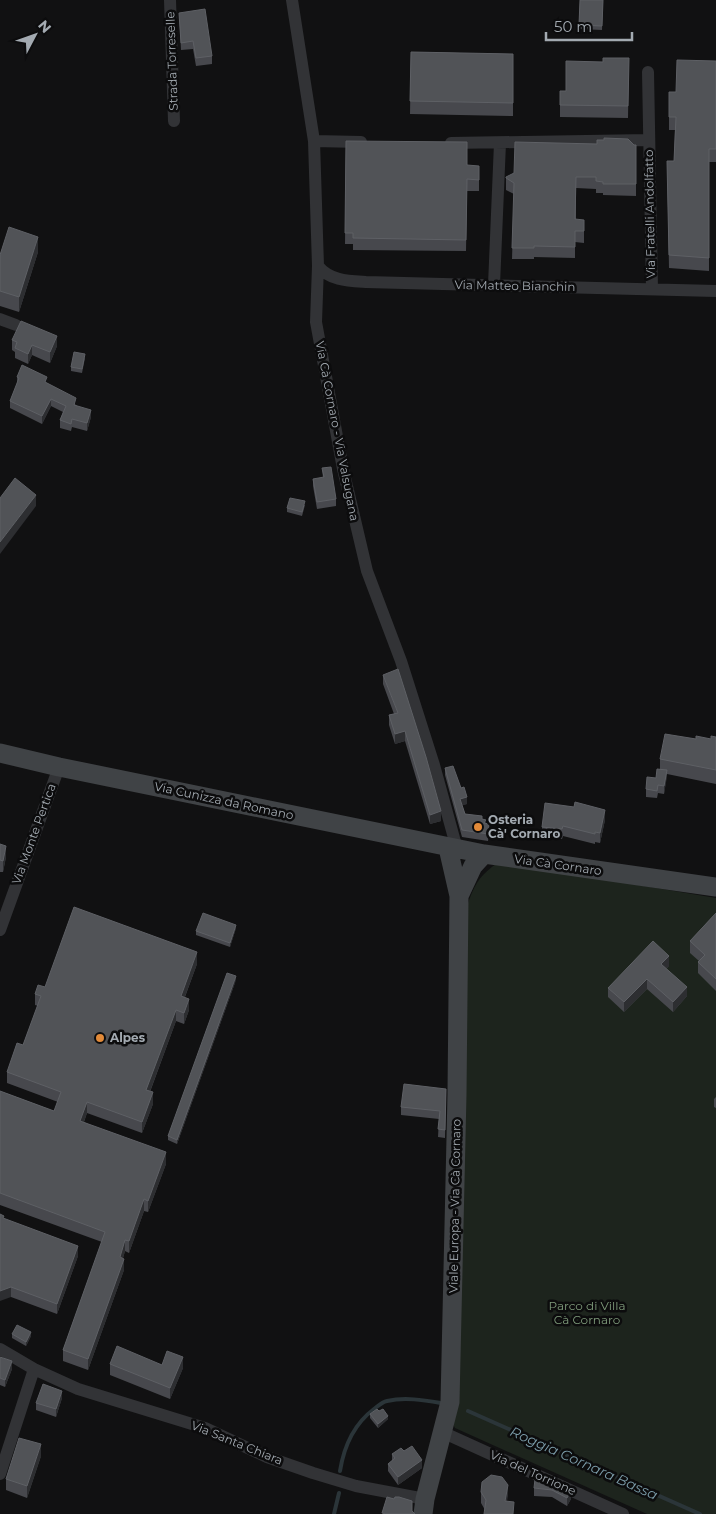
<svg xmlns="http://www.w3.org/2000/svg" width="716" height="1514" viewBox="0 0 716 1514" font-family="Montserrat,sans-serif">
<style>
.green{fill:#1d241d}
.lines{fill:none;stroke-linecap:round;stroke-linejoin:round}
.stream{stroke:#2b3539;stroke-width:4}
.street{stroke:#323336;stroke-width:12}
.secondary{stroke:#404346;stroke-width:19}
.wall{fill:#47484d}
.shaded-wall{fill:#2d2e31}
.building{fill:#515357;stroke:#5e6065}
.poi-dot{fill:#e28a39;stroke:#0c0c0d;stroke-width:2}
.labels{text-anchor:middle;stroke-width:5;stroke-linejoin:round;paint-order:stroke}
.street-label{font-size:12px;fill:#a3aab1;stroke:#0c0c0d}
.poi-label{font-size:12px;font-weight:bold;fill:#a3aab1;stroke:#0c0c0d;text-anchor:start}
.park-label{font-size:12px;fill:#7f9b7b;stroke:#0c0c0d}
.water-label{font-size:14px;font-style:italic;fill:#7c9daa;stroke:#0c0c0d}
</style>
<rect width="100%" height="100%" fill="#111112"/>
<path class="green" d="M496 864 554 871 716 898V1514H647L455 1428 453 1424 465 912C473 889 476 878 496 864Z"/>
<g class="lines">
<path class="stream" d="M468 1411 700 1514
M340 1471C344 1446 354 1424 374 1409 378 1406 382 1402 387 1401 405 1397 423 1400 441 1403
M334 1514 339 1493"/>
<path class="street" d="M170 0 174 121
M292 0 314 141 318 266 316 322 343 469 367 571 401 661 434 765 457 849
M648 72 652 289
M314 141 361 142
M451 143 649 140
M318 266C330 281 349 281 366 282L716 291
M494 285 500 143
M0 319 16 325
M0 930 59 767
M0 1349 34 1369 78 1389 205 1428 267 1457 313 1473 356 1486 425 1499
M442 1432 623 1514
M0 1474 34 1369"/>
<path class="secondary" d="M0 753 59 767 484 854 716 887
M459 896 473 866 484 854
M423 1514 425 1499 450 1402 457 1094 459 896 448 848"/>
</g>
<path class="wall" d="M580 0H603L602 30 579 29Z
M179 13 212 56V64L196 66 193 49 181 50Z
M411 52 513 54V116L410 114Z
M629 58 628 118 560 117V91H566L603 62Z
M716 61V162H709V271L669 268 667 161H674L675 130H669V92H676Z
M346 141 467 165 479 177V191H467L466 251 353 250V244H345Z
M597 144 636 145V196L603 195V193H596V189L576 188V219L584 231V243L575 242V258L534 257V259H512L514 194 506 190V178Z
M38 252 19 312 0 306V255Z
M12 340 57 346 50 363 32 355 28 364 15 358V352L12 350Z
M85 358 82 373 71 371V367Z
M17 377 47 383 76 405 91 417 87 431 72 427 71 431 60 428V420L63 412 51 406 42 424 10 408V401L17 384Z
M322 468 336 499V506L317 509 313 486V479L323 478Z
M305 505 302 516 287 512V508Z
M383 675 441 821 430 824 405 741 395 744 389 725V715L394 714 383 684Z
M716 737V784L667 774 664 794 658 793 657 798 646 797V789L656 778 660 769V759L696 739H711Z
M445 768 461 788 467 804 462 805 465 814 482 819 486 823 489 831 488 841 462 837 445 775Z
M605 820 600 843 595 842V844L563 836 562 839 542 837V827Z
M0 844 6 857 3 872H0Z
M716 913V991L698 973V962L699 961 690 953V941Z
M236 928 230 947 196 935V931Z
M197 964 185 997 189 1010 184 1024 176 1021 150 1092 153 1104 142 1133 87 1113 84 1122 166 1164 148 1212 144 1211 129 1253 125 1251 123 1258 124 1270 88 1370 63 1361V1350L102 1242 0 1205V1091L54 1111 58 1102 7 1083V1072L23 1045 38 1006 35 1005V994L45 987Z
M669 966 666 969 687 996 673 1012 647 989 624 1012 608 997V988Z
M236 980 177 1144 168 1140V1136Z
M446 1089 445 1138 438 1137 439 1119 401 1115V1107Z
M716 1097V1108L714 1107V1099Z
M4 1219 78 1256 57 1314 11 1297Z
M12 1334 31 1336 26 1346 12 1338Z
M0 1357 12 1369 5 1387 0 1385Z
M110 1364 162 1365 183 1368 170 1399 110 1375Z
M62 1398 56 1417 36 1410V1403Z
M379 1411 388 1419 378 1428 370 1418V1414Z
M404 1451 422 1468 398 1485 388 1471V1464L392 1461V1454Z
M41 1456 27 1498 6 1490V1479Z
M534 1488 571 1491V1499L567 1506 552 1497 534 1496Z
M481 1492 508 1496 485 1510 481 1503Z"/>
<path class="shaded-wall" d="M38 237V252L19 312V297Z
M57 336V346L50 363V352Z
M32 345V355L28 364V354Z
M51 399V406L42 424V416Z
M91 410V417L87 431V423Z
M36 495V506L0 554V542Z
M405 731V741L395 744V734Z
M667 770V777L664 794V786Z
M467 797V804L460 806V799Z
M605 810V820L600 843V833Z
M441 811V821L430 824V815Z
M489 824V831L488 841V834Z
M6 846V857L3 872V861Z
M236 925V928L230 947V943Z
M197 952V964L181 1007V996Z
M669 956V966L661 974V964Z
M236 976V980L177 1144V1140Z
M647 979V989L624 1012V1002Z
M687 987V996L673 1012V1002Z
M189 999V1010L184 1024V1013Z
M176 1010V1021L146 1102V1090Z
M153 1092V1104L142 1133V1122Z
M87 1102V1113L80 1132V1121Z
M166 1152V1164L148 1212V1201Z
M144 1199V1211L129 1253V1241Z
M125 1240V1251L120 1269V1257Z
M78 1246V1256L57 1314V1304Z
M124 1259V1270L88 1370V1359Z
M11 1287V1297L0 1301V1291Z
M31 1332V1336L26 1346V1342Z
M183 1357V1368L170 1399V1388Z
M12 1361V1369L5 1387V1380Z
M62 1391V1398L56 1417V1409Z
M388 1416V1419L378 1428V1424Z
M41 1444V1456L27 1498V1486Z
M422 1460V1468L398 1485V1477Z
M508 1485V1496L505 1512V1501Z
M571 1491V1499L567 1506V1498Z"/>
<path class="building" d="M580 0H603L602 26 579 25Z
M205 9 212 56 196 58 193 41 181 43 179 13Z
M411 52 513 54V103L410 101Z
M603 58H629L628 106 560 105V91H566V61L603 62Z
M677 60 716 61V149H709V258L669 255 667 161H674L676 117H669V92H676Z
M604 138 628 139 634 145H636V184H603V182L596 181V177H576L575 219 584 220V231H575V247L534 246V248H512L514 183 506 178V177L514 173 515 142 597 144V140H604Z
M346 141 467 142V165L479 166V180L467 179 466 240 353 238V233H345Z
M9 227 38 237 19 297 0 291V255Z
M21 321 57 336 50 352 32 345 28 354 15 348 17 342 12 340Z
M74 352 85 354 82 369 71 367Z
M22 365 47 377 45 382 76 398 74 405 91 410 87 423 72 419 71 424 60 420 66 406 51 399 42 416 10 401 19 378 17 377Z
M331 467 336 499 317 502 313 479 324 477 322 468Z
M15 478 36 495 0 542V498Z
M290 498 305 501 302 512 287 508Z
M398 669 426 757 441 811 430 815 405 731 395 734 389 715 398 713 383 675Z
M665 734 696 739V736L711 739V736L716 737V770L660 759Z
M453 766 461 788 464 787 467 797 460 799 465 814 482 816V819L486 820 484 823 489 824 488 834 462 830 445 768Z
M657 769 667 770 664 786 658 785 657 791 646 789 647 777 656 778Z
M575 802 605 810 600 833 595 832V834L563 826 562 829 542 827 545 803 574 807Z
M0 844 6 846 3 861 0 860Z
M74 907 197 952 181 996 189 999 184 1013 176 1010 146 1090 153 1092 142 1122 87 1102 80 1121 166 1152 148 1201 144 1199 129 1241 125 1240 120 1257 124 1259 88 1359 63 1350 105 1232 0 1193V1091L54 1111 61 1092 7 1072 17 1043 23 1045 41 996 35 994 38 985 45 987Z
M203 913 236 925 230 943 196 931Z
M716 913V979L698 962 705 955 690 941Z
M653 941 669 956 661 964 687 987 673 1002 647 979 624 1002 608 988Z
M227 973 236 976 177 1140 168 1136Z
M404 1084 446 1089 445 1130 438 1129 440 1111 401 1107Z
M0 1214 4 1216 3 1218 78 1246 57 1304 11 1287 0 1291Z
M17 1325 31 1332 26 1342 12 1334Z
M117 1346 162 1365 167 1351 183 1357 170 1388 110 1364Z
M0 1357 12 1361 5 1380 0 1378Z
M43 1384 62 1391 56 1409 36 1403Z
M377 1409 379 1411 383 1409 388 1416 378 1424 370 1414Z
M19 1438 41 1444 27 1486 6 1479Z
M412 1446 422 1460 398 1477 388 1464 395 1458 392 1454 401 1448 404 1451Z
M491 1475 502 1477 508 1485 505 1501 514 1502 513 1514H484L486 1500 481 1492 482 1482Z
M535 1479H544L571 1491 567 1498 552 1490 534 1488Z
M387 1497 394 1499 395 1497H399L412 1501V1511L415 1514H386L382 1513Z"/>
<g class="poi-dot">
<circle cx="478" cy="827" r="5"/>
<circle cx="100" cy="1038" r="5"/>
</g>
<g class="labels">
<g class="street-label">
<text transform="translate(172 61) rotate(-92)" y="4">Strada Torreselle</text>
<text transform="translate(650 214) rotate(-91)" y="4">Via Fratelli Andolfatto</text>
<text transform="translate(515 286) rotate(1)" y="4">Via Matteo Bianchin</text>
<text transform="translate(337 431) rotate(79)" y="4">Via Cà Cornaro - Via Valsugana</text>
<text transform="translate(224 801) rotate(12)" y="4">Via Cunizza da Romano</text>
<text transform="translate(34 834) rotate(-70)" y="4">Via Monte Pertica</text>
<text transform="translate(558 865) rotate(8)" y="4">Via Cà Cornaro</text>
<text transform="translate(455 1206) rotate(-89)" y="4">Viale Europa - Via Cà Cornaro</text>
<text transform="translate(237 1443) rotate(22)" y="4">Via Santa Chiara</text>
<text transform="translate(533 1473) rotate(24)" y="4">Via del Torrione</text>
</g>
<g class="poi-label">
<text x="488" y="824">Osteria<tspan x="488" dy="14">Cà' Cornaro</tspan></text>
<text x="110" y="1042">Alpes</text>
</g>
<g class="park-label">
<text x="587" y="1310">Parco di Villa<tspan x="587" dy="14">Cà Cornaro</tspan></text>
</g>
<g class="water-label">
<text transform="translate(584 1463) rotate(24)" y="5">Roggia Cornara Bassa</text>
</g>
</g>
<g transform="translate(35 35) rotate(49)" stroke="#0c0c0d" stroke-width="4" paint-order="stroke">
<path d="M0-4L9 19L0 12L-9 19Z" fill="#a3aab1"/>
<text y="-8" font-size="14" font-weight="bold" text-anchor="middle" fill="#a3aab1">N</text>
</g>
<path d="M546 32v8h86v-8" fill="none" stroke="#a3aab1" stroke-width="2.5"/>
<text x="554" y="32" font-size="15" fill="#a3aab1" stroke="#0c0c0d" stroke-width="4" paint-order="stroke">50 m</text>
</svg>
